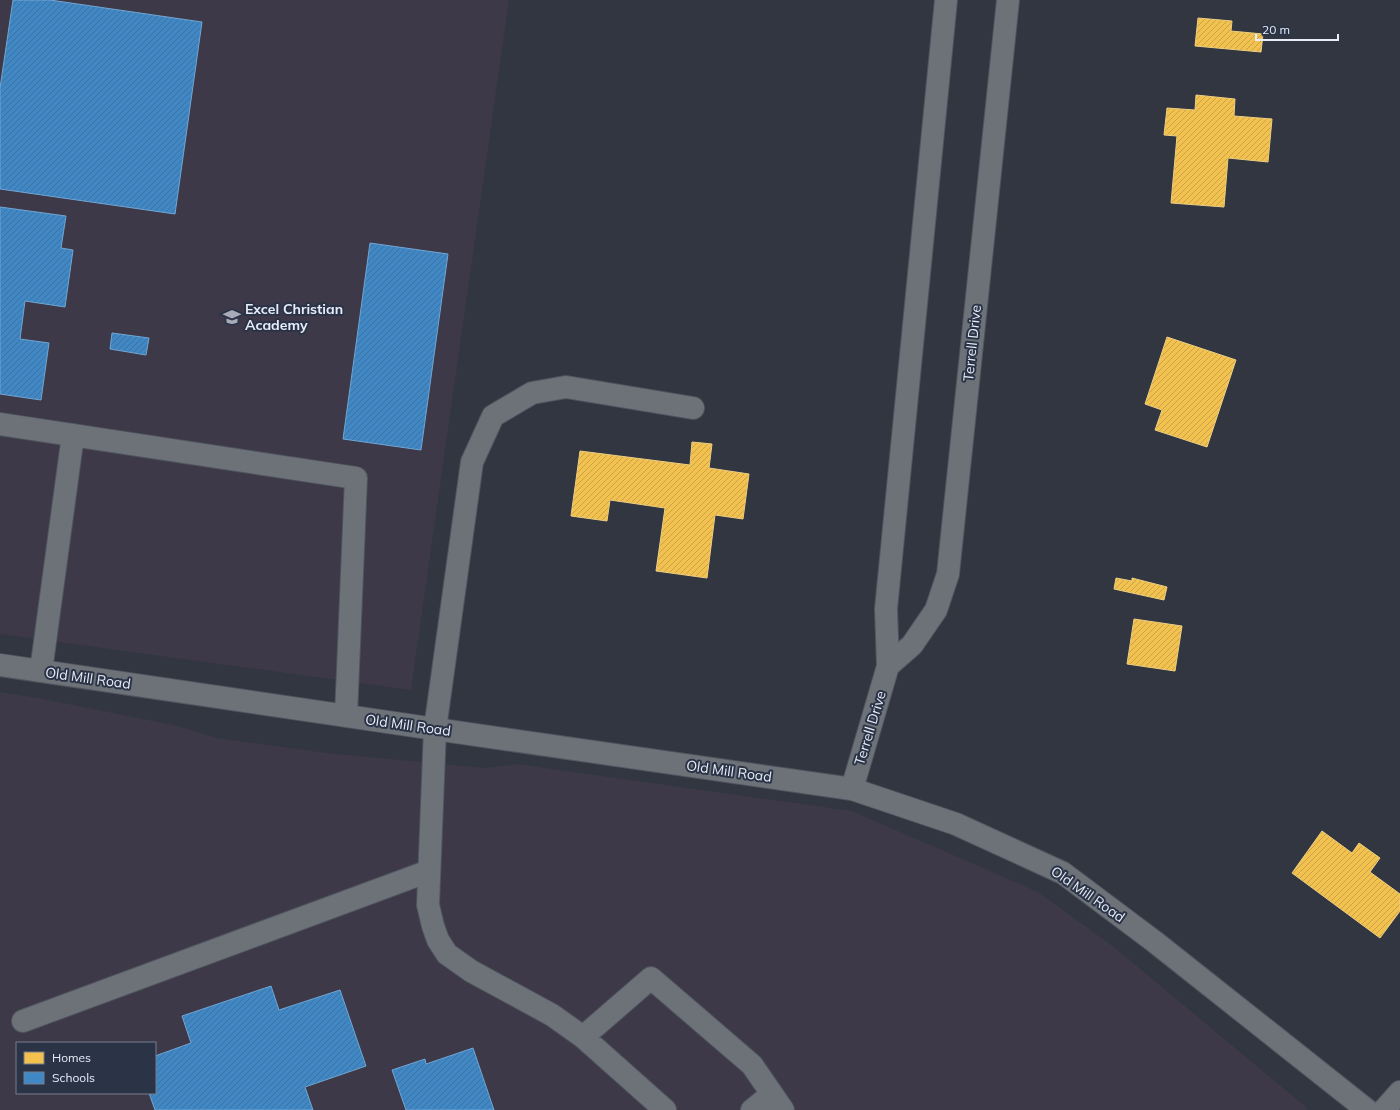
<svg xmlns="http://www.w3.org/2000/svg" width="1400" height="1110" viewBox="0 0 1400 1110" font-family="Mulish,sans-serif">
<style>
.education{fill:#3d3948;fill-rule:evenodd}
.homes{fill:url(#homes-hatch);stroke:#eece81}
.schools{fill:url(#schools-hatch);stroke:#71a6d4}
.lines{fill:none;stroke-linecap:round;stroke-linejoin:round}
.minor-casing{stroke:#4f545e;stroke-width:24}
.minor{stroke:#6d7279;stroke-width:22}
.labels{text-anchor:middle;stroke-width:4;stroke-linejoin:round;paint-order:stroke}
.poi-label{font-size:14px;font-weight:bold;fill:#e6ecf8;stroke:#2b3447;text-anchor:start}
.street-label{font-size:14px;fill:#e6ecf8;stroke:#2b3447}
</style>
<defs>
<pattern id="homes-hatch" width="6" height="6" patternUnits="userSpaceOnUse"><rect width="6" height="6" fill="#f2c14e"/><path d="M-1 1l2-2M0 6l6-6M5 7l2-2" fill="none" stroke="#c7a24d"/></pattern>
<pattern id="schools-hatch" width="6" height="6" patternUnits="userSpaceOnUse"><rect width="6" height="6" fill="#3f88c5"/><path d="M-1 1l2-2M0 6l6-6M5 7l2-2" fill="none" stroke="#41719a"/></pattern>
</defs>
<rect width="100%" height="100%" fill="#313641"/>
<path class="education" d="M0 0H509L411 690 0 634Z
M0 692 38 698 178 726 217 738 327 753 485 768 517 764 852 811 1038 892 1114 947 1306 1107 1307 1110H0ZM17 1043H155V1093H17Z"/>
<path class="homes" d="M1198 18 1232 21 1231 31 1263 34 1261 52 1195 46Z
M1196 95 1235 99 1234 116 1272 119 1268 162 1228 158 1224 207 1171 203 1177 136 1164 135 1167 108 1195 110Z
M1167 337 1236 360 1207 447 1155 430 1162 410 1145 404Z
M692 442 712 444 709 468 749 474 743 519 715 515 707 578 656 571 665 508 610 500 607 521 571 516 580 451 690 465Z
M1116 578 1132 581V578L1167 587 1164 600 1114 589Z
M1134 619 1182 626 1175 671 1127 664Z
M1322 831 1352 853 1359 843 1380 858 1370 872 1400 894V911L1380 938 1292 873Z"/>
<path class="schools" d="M13 0H50L202 22 175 214 0 189V88Z
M0 207 66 216 61 248 73 250 65 307 25 301 20 339 49 343 41 400 0 394Z
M370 243 448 254 421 450 343 439Z
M112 333 149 338 146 355 110 349Z
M271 986 279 1010 340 990 366 1066 305 1087 313 1110H155L149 1093H155V1056L191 1043 182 1016Z
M473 1048 494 1110H406L392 1070 425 1059 426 1064Z"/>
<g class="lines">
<g class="minor-casing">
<path id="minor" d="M0 424 356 478 346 716
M0 665 435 729 852 789 956 824 1063 873 1155 942 1367 1110
M888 666 912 645 936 610 948 574 1008 0
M41 671 73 435
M852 789 888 666 886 609 946 0
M23 1021 429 871
M583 1037 651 978 752 1065 783 1110
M665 1110 583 1037 552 1015 471 971 447 954 438 940 433 926 428 905 435 729 472 462 493 416 532 393 566 387 693 408
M752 1110 772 1094
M1384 1110 1400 1092"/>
</g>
<use href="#minor" class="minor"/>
</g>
<defs>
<g id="school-bare" transform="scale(1.38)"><path d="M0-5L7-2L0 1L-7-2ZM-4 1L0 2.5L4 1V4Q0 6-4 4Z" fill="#a7acb8" stroke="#2b3447" stroke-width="2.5" paint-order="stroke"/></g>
</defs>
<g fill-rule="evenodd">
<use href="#school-bare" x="232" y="317"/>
</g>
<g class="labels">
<g class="poi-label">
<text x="245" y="314">Excel Christian<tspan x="245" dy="16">Academy</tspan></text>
</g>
<g class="street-label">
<text transform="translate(972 343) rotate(-84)" y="5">Terrell Drive</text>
<text transform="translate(88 678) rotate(8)" y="5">Old Mill Road</text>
<text transform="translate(408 725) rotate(8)" y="5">Old Mill Road</text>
<text transform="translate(870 728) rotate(-73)" y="5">Terrell Drive</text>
<text transform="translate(729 771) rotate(8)" y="5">Old Mill Road</text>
<text transform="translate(1088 894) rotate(35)" y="5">Old Mill Road</text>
</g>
</g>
<rect x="16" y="1042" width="140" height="52" fill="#2b3447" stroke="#767e8e"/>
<rect x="24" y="1052" width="20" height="12" fill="#f2c14e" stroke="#767e8e"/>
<text x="52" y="1062" font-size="12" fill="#e6ecf8">Homes</text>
<rect x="24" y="1072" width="20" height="12" fill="#3f88c5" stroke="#767e8e"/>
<text x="52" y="1082" font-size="12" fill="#e6ecf8">Schools</text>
<path d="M1256 34v6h82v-6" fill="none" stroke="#e6ecf8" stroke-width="2"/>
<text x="1262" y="34" font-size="12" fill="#e6ecf8" stroke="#2b3447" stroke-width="3" paint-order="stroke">20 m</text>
</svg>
